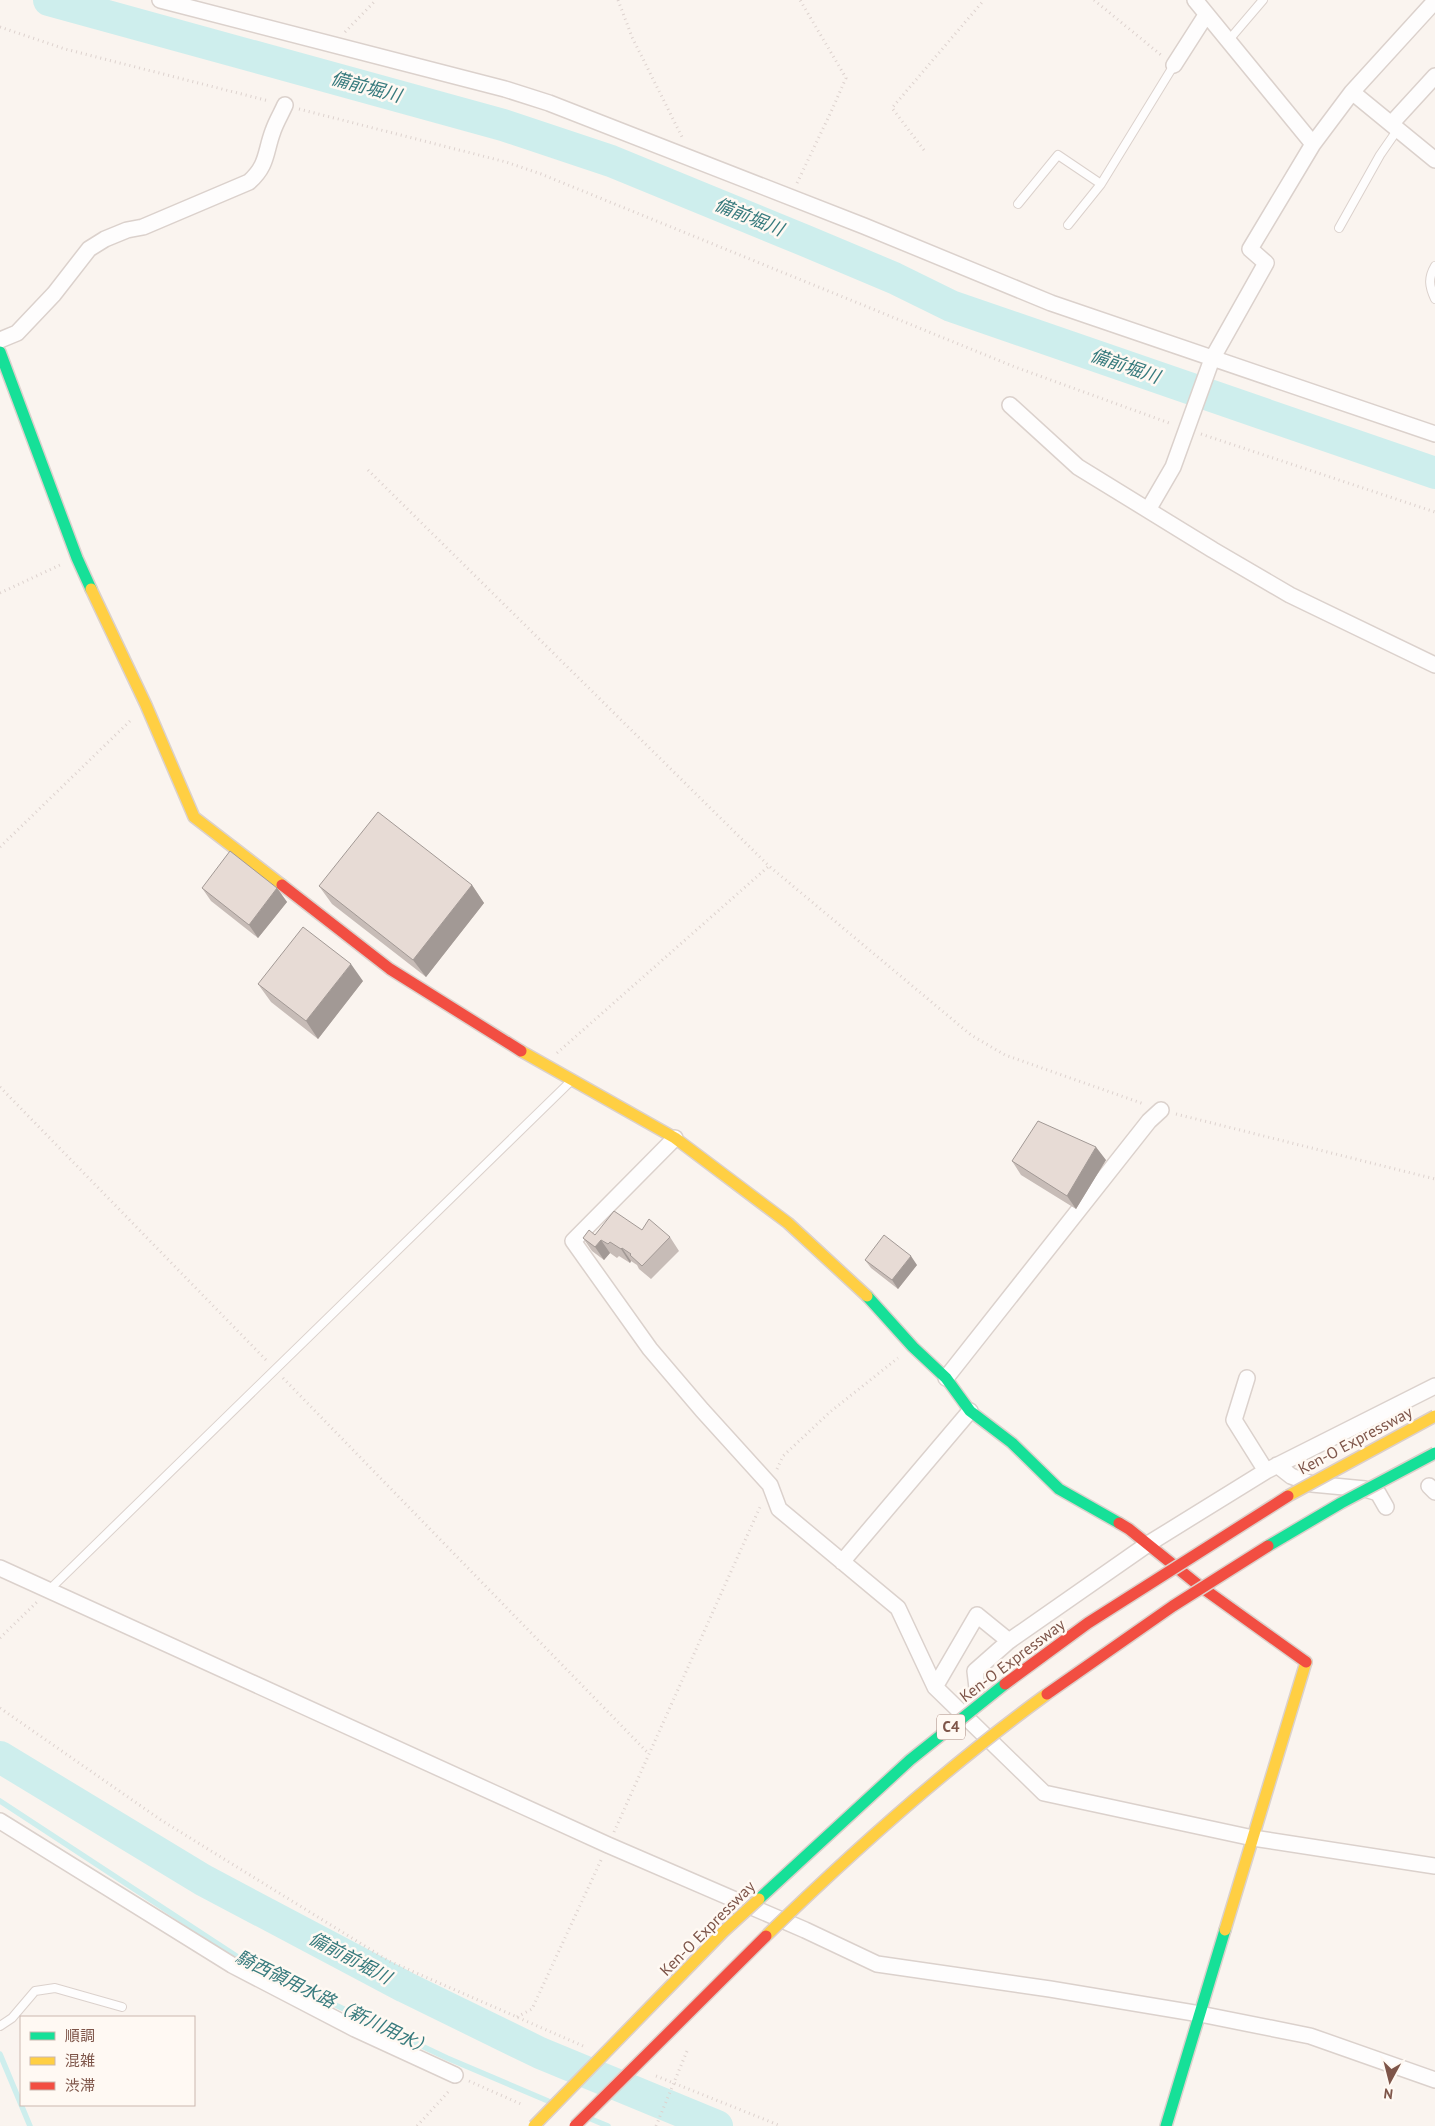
<svg xmlns="http://www.w3.org/2000/svg" width="1435" height="2126" viewBox="0 0 1435 2126" font-family="'PT Sans','Noto Sans JP',sans-serif">
<style>
.lines{fill:none;stroke-linecap:round;stroke-linejoin:round}
.stream{stroke:#ceeeed;stroke-width:5.5}
.river{stroke:#ceeeed;stroke-width:32}
.lane-casing{stroke:#dbd1cc;stroke-width:10}
.street-casing{stroke:#dbd1cc;stroke-width:18}
.fast-casing{stroke:#dbd1cc;stroke-width:14}
.slow-casing{stroke:#dbd1cc;stroke-width:14}
.jam-casing{stroke:#dbd1cc;stroke-width:14}
.path{stroke:#ddd2ce;stroke-width:3;stroke-dasharray:1 4;stroke-linecap:butt}
.lane{stroke:#fefdfd;stroke-width:8}
.street{stroke:#fefdfd;stroke-width:15}
.fast{stroke:#16e098;stroke-width:11}
.slow{stroke:#ffcf43;stroke-width:11}
.jam{stroke:#f24e42;stroke-width:11}
.fast-bridge-casing{stroke:#dccfca;stroke-width:14;stroke-linecap:butt}
.slow-bridge-casing{stroke:#dccfca;stroke-width:14;stroke-linecap:butt}
.jam-bridge-casing{stroke:#dccfca;stroke-width:14;stroke-linecap:butt}
.fast-bridge{stroke:#16e098;stroke-width:11}
.slow-bridge{stroke:#ffcf43;stroke-width:11}
.jam-bridge{stroke:#f24e42;stroke-width:11}
.wall{fill:#c7bcb7}
.shaded-wall{fill:#a29995}
.building{fill:#e7dbd5;stroke:#a29995}
.labels{text-anchor:middle;stroke-width:5;stroke-linejoin:round;paint-order:stroke}
.shield{fill:#fff9f3;stroke:#a5867c;stroke-width:1}
.shield-label{font-size:15px;font-weight:bold;fill:#7e5549}
.street-label{font-size:16px;fill:#7e5549;stroke:#fff9f3}
.water-label{font-size:18px;font-style:italic;fill:#377a7d;stroke:#fff9f3}
</style>
<rect width="100%" height="100%" fill="#faf4ef"/>
<g class="lines">
<path class="stream" d="M0 1801 247 1963 447 2058 548 2101
M0 2054 30 2126
M591 2119 608 2126"/>
<path class="river" d="M49 0 503 125 611 161 806 241 894 278 951 306 1435 473
M0 1757 203 1880 405 1987 540 2053 717 2126"/>
<g class="lane-casing">
<path id="lane" d="M1228 41 1263 0
M1018 204 1058 155 1101 184
M1068 225 1101 184 1174 65
M1339 228 1380 155 1398 129
M1435 299C1429 286 1428 278 1435 266
M49 1590 570 1082
M0 2026 12 2018 35 1991 55 1988 122 2007"/>
</g>
<g class="street-casing">
<path id="street" d="M160 0 505 89 549 103 864 226 1051 303 1435 434
M1195 0 1313 144
M1174 65 1206 15
M1352 92 1435 160
M1391 124 1435 76
M0 340 17 333 54 294 89 249 105 239 127 230 143 227 249 182C268 165 265 152 273 131 276 122 281 114 285 105
M1010 405 1078 467 1213 550 1290 595 1435 665
M1148 510 1173 467 1212 359 1266 263 1250 249 1313 144 1352 92 1435 1
M675 1138 573 1241 650 1349 702 1410 770 1485 779 1509 898 1608 935 1687 1044 1793 1253 1838 1435 1866
M946 1378 1149 1121 1161 1110
M1247 1378 1234 1420 1266 1471
M1277 1465 1291 1476 1312 1484 1365 1489 1378 1493 1386 1507
M1429 1486 1435 1492
M842 1562 970 1411
M0 1568 608 1845 805 1930 877 1964 1050 1989 1200 2014 1310 2036 1435 2080
M1009 1641 1148 1544 1266 1471 1435 1386
M935 1687 977 1615 1009 1641 975 1671 977 1688 971 1708
M0 1821 232 1965 355 2029 455 2075"/>
</g>
<g class="fast-casing">
<path id="fast" d="M0 352 77 558 91 589
M867 1296 913 1347 946 1378 970 1411 1012 1443 1059 1489 1119 1523
M1166 2126 1225 1930"/>
</g>
<g class="slow-casing">
<path id="slow" d="M91 589 146 705 194 817 282 885
M521 1051 675 1138 788 1223 867 1296
M1225 1930 1306 1662"/>
</g>
<g class="jam-casing">
<path id="jam" d="M282 885 390 969 521 1051
M1119 1523 1129 1529 1197 1584 1306 1662"/>
</g>
<path class="path" d="M618 0 632 37 682 137
M1094 0 1161 55
M0 27 65 49 269 101
M345 32 376 0
M299 109 506 162 541 174 1015 367 1172 424
M924 150 892 108 984 0
M797 183 831 112 846 78 800 0
M1201 434 1435 512
M368 470 769 866 971 1035 1005 1055 1144 1104
M0 593 60 565
M0 847 132 719
M557 1053 769 866
M0 1087 268 1362
M1176 1114 1435 1179
M283 1378 649 1754
M777 1469 783 1456 830 1412 898 1358
M0 1638 38 1601
M0 1708 161 1820 389 1961 583 2046
M614 1832 760 1507
M517 2017 532 2009 602 1858
M656 2076 781 2126
M469 2081 523 2105
M417 2126 450 2090
M656 2126 687 2051"/>
<use href="#lane" class="lane"/>
<use href="#street" class="street"/>
<use href="#fast" class="fast"/>
<use href="#slow" class="slow"/>
<use href="#jam" class="jam"/>
<g class="fast-bridge-casing">
<path id="fast-bridge" d="M1268 1546 1341 1503 1435 1453
M759 1899 910 1760 1005 1684"/>
</g>
<g class="slow-bridge-casing">
<path id="slow-bridge" d="M1288 1496 1435 1416
M766 1936C855 1849 947 1767 1047 1694
M534 2126 723 1932 759 1899"/>
</g>
<g class="jam-bridge-casing">
<path id="jam-bridge" d="M1005 1684 1088 1623 1288 1496
M1047 1694 1173 1606 1268 1546
M575 2126 766 1936"/>
</g>
<use href="#fast-bridge" class="fast-bridge"/>
<use href="#slow-bridge" class="slow-bridge"/>
<use href="#jam-bridge" class="jam-bridge"/>
</g>
<path class="wall" d="M472 885 484 903 426 977 332 904 319 886Z
M202 888H277L287 902 258 938 211 901Z
M363 981 318 1039 271 1002 258 984Z
M1106 1160 1076 1209 1021 1175 1012 1161Z
M642 1230 670 1237 679 1251 651 1279 639 1269 637 1265 631 1261 630 1263 619 1256 617 1258 610 1253 604 1260 592 1251 583 1238 595 1235Z
M865 1260 917 1265 898 1289 871 1268Z"/>
<path class="shaded-wall" d="M472 885 484 903 426 977 413 960Z
M277 888 287 902 258 938 249 925Z
M351 964 363 981 318 1039 306 1021Z
M1096 1147 1106 1160 1076 1209 1067 1196Z
M601 1240 610 1253 604 1260 595 1247Z
M622 1248 631 1261 630 1263 621 1249Z
M911 1256 917 1265 898 1289 892 1280Z"/>
<path class="building" d="M378 812 472 885 413 960 319 886Z
M230 851 277 888 249 925 202 888Z
M303 927 351 964 306 1021 258 984Z
M1038 1121 1096 1147 1067 1196 1012 1161Z
M614 1211 642 1230 649 1219 670 1237 642 1266 630 1255 631 1254 622 1248 621 1249 610 1242 608 1244 601 1240 595 1247 583 1238 589 1230 595 1235Z
M884 1235 911 1256 892 1280 865 1260Z"/>
<g class="labels">
<rect class="shield" x="937" y="1714.5" width="28" height="25" rx="4"/>
<g class="shield-label">
<text x="951" y="1732">C4</text>
</g>
<g class="street-label">
<text transform="translate(1355 1440) rotate(-28)" y="6">Ken-O Expressway</text>
<text transform="translate(1012 1660) rotate(-37)" y="6">Ken-O Expressway</text>
<text transform="translate(707 1928) rotate(-45)" y="6">Ken-O Expressway</text>
</g>
<g class="water-label">
<text transform="translate(366 87) rotate(15)" y="6">備前堀川</text>
<text transform="translate(749 217) rotate(22)" y="6">備前堀川</text>
<text transform="translate(1125 366) rotate(19)" y="6">備前堀川</text>
<text transform="translate(350 1958) rotate(28)" y="6">備前前堀川</text>
<text transform="translate(334 2003) rotate(26)" y="6">騎西領用水路（新川用水）</text>
</g>
</g>
<rect x="20" y="2016" width="175" height="90" fill="#fff9f3" stroke="#cbb7af"/>
<rect x="30" y="2032" width="25" height="8" fill="#16e098" stroke="#cbb7af"/>
<text x="65" y="2041" font-size="15" fill="#7e5549">順調</text>
<rect x="30" y="2057" width="25" height="8" fill="#ffcf43" stroke="#cbb7af"/>
<text x="65" y="2066" font-size="15" fill="#7e5549">混雑</text>
<rect x="30" y="2082" width="25" height="8" fill="#f24e42" stroke="#cbb7af"/>
<text x="65" y="2091" font-size="15" fill="#7e5549">渋滞</text>
<g transform="translate(1390 2081) rotate(187)" stroke="#fff9f3" stroke-width="4" paint-order="stroke">
<path d="M0-4L9 19L0 12L-9 19Z" fill="#7e5549"/>
<text y="-8" font-size="14" font-weight="bold" text-anchor="middle" fill="#7e5549">N</text>
</g>
</svg>
